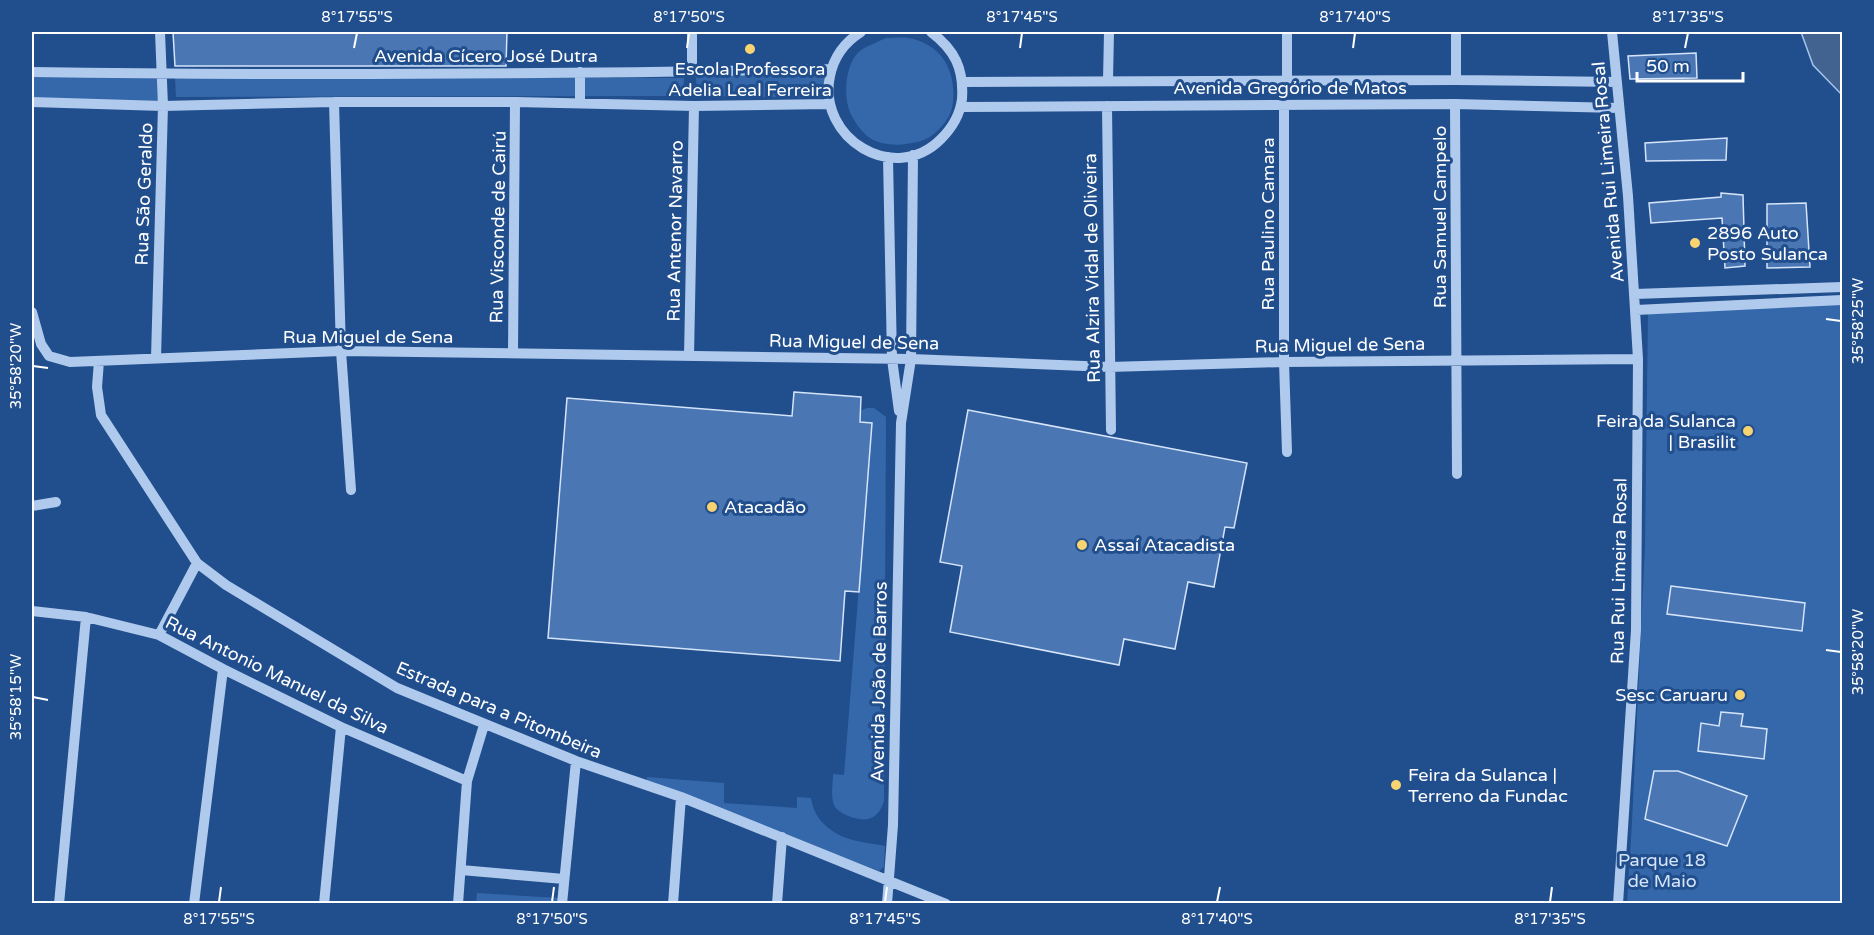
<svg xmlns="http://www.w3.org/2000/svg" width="1874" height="935" viewBox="0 0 1874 935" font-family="'Varela Round',sans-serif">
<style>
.green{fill:#3568aa}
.water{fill:#42628f;stroke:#a3c4ed;stroke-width:1.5}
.building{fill:#4a77b4;stroke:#d5e4f9;stroke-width:1.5}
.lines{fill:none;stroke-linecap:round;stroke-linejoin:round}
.minor{stroke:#afcaec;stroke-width:10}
.ticks{fill:none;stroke:#fff;stroke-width:2}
.poi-dot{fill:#f8d471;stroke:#214e8d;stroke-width:2}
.labels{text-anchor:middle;stroke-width:6;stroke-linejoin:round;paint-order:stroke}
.street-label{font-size:18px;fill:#fff;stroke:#214e8d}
.poi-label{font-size:18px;fill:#fff;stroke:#214e8d;text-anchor:start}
.park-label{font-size:18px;fill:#d5e4f9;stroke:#214e8d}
.neatline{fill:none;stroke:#fff;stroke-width:2}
.ticks-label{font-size:15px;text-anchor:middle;fill:#fff}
</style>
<rect width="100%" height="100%" fill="#214e8d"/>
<path class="green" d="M886 38C893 38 902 37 909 38 942 45 956 70 953 102 952 115 944 125 935 133 926 141 918 142 906 144 894 146 877 144 867 136 862 131 856 124 853 118 842 101 844 63 861 50 869 45 878 42 886 38Z
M162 74 163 106 32 100V77Z
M696 76H824V98L697 96Z
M175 78H684L683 96 176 97Z
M1842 304V903L1627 904 1632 822 1645 546 1648 313Z
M867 408H874L886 417 884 801C879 818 868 823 851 817 845 815 839 812 835 807 830 799 833 783 833 774L844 775 872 423 859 422 860 411Z
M647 777 724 783V803L797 808V797L811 798C812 806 815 813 820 820 839 841 858 841 885 846L884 867 879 871 646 782Z
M477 893 559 898V903L476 904Z"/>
<path class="water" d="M1801 32H1842V95L1813 65Z"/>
<path class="building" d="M173 32H507L506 66H175Z
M1696 53 1697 78 1630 79 1628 56Z
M1727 138 1726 160 1646 161 1645 143Z
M1721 193 1743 195 1745 266 1725 268 1722 218 1651 223 1649 203 1721 197Z
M1806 203 1810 267 1767 268V204Z
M794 392 861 397 860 422 872 423 859 592 845 591 840 661 548 638 567 398 792 416Z
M968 410 1247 463 1234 528 1225 527 1214 587 1188 582 1175 649 1124 639 1119 665 950 632 962 566 940 562Z
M1671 586 1805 603 1802 631 1667 614Z
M1721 712 1743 714 1741 726 1767 729 1764 759 1698 751 1701 723 1719 726Z
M1654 771H1678L1747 796 1727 846 1645 819Z"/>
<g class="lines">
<path class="minor" d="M861 32C845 42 834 56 830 76 817 138 894 186 941 139 952 128 960 115 962 99 964 69 955 50 931 32
M1287 32V80
M1456 32V80
M1612 32 1628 196 1638 359 1636 630 1618 904
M32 72C298 76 565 74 832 69
M692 72V32
M1108 80 1109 32
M963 82 1456 80 1617 82
M32 102 163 106 334 102H515L694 106 829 104
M334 102 341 351 351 490
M580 103V72
M1284 104V362L1287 452
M1455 104 1457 474
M1107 106 1111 430
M961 107 1455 104 1619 108
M888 157 892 359 899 411
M1635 294 1842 287
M1636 310 1842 300
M32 312 41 344 49 356 70 362 341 351 911 359 1109 367 1284 362 1638 359
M513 353 515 102
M689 356 694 106
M156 358 163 106 160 32
M99 361 97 387 101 415 197 563 226 585 397 688 576 761 681 797 946 904
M32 506 56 502
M32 611 86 617 159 635 223 669 341 727 467 781
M159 635 197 563
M461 870 564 879
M59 904 86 617
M194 904 223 669
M324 904 341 727
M458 904 467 781 484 725
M562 904 576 761
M673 904 681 797
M777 904 782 837
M887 904 893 825 901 423 911 359 913 155"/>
</g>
<path class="ticks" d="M354 48 357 33M687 48 689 33M1020 48 1022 33M1353 48 1355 33M1685 48 1688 33M1826 319 1841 321M33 366 48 368M1826 650 1841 652M33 697 48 700M219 902 221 887M552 902 554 887M885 902 887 887M1217 902 1220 887M1550 902 1552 887"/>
<g class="poi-dot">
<circle cx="750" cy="49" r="6"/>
<circle cx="1695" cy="243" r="6"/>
<circle cx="1748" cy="431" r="6"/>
<circle cx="712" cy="507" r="6"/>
<circle cx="1082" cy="545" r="6"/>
<circle cx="1740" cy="695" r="6"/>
<circle cx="1396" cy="785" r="6"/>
</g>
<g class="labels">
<g class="street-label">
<text x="486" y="62">Avenida Cícero José Dutra</text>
<text x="1290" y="94">Avenida Gregório de Matos</text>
<text transform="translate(1608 172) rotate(-95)" y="6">Avenida Rui Limeira Rosal</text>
<text transform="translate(144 194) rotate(-88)" y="6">Rua São Geraldo</text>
<text transform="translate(1440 217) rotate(-90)" y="6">Rua Samuel Campelo</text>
<text transform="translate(1268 224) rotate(-90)" y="6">Rua Paulino Camara</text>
<text transform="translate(498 227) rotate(-89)" y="6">Rua Visconde de Cairú</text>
<text transform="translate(675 231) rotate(-89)" y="6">Rua Antenor Navarro</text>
<text transform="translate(1092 268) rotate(-91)" y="6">Rua Alzira Vidal de Oliveira</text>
<text x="368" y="343">Rua Miguel de Sena</text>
<text transform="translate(854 342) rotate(1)" y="6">Rua Miguel de Sena</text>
<text transform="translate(1340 345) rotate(-1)" y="6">Rua Miguel de Sena</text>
<text transform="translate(1619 571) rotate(-89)" y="6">Rua Rui Limeira Rosal</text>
<text transform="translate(277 675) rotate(26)" y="6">Rua Antonio Manuel da Silva</text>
<text transform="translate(879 682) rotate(-89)" y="6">Avenida João de Barros</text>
<text transform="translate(499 710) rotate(23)" y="6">Estrada para a Pitombeira</text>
</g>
<g class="poi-label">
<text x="750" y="75" text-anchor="middle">Escola Professora<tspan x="750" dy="21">Adelia Leal Ferreira</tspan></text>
<text x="1707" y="239">2896 Auto<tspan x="1707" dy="21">Posto Sulanca</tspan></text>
<text x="1736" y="427" text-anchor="end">Feira da Sulanca<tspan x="1736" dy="21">| Brasilit</tspan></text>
<text x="724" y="513">Atacadão</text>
<text x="1094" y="551">Assaí Atacadista</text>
<text x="1728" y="701" text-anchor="end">Sesc Caruaru</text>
<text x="1408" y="781">Feira da Sulanca |<tspan x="1408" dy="21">Terreno da Fundac</tspan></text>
</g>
<g class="park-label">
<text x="1662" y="866">Parque 18<tspan x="1662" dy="21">de Maio</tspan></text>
</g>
</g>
<rect width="1874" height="935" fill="none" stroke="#214e8d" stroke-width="66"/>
<path d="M1637 72v9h106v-9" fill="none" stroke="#ffffff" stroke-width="3"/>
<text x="1646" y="72" font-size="18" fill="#ffffff" stroke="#214e8d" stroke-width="4.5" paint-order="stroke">50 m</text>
<rect x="33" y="33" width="1808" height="869" class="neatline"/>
<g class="ticks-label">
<text x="357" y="22">8°17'55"S</text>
<text x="689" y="22">8°17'50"S</text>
<text x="1022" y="22">8°17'45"S</text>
<text x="1355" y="22">8°17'40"S</text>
<text x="1688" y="22">8°17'35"S</text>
<text transform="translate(1858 321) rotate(-90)" y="5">35°58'25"W</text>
<text transform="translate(16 366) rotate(-90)" y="5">35°58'20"W</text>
<text transform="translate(1858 652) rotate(-90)" y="5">35°58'20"W</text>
<text transform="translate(16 697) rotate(-90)" y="5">35°58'15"W</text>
<text x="219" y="924">8°17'55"S</text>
<text x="552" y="924">8°17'50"S</text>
<text x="885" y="924">8°17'45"S</text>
<text x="1217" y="924">8°17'40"S</text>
<text x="1550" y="924">8°17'35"S</text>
</g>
</svg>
